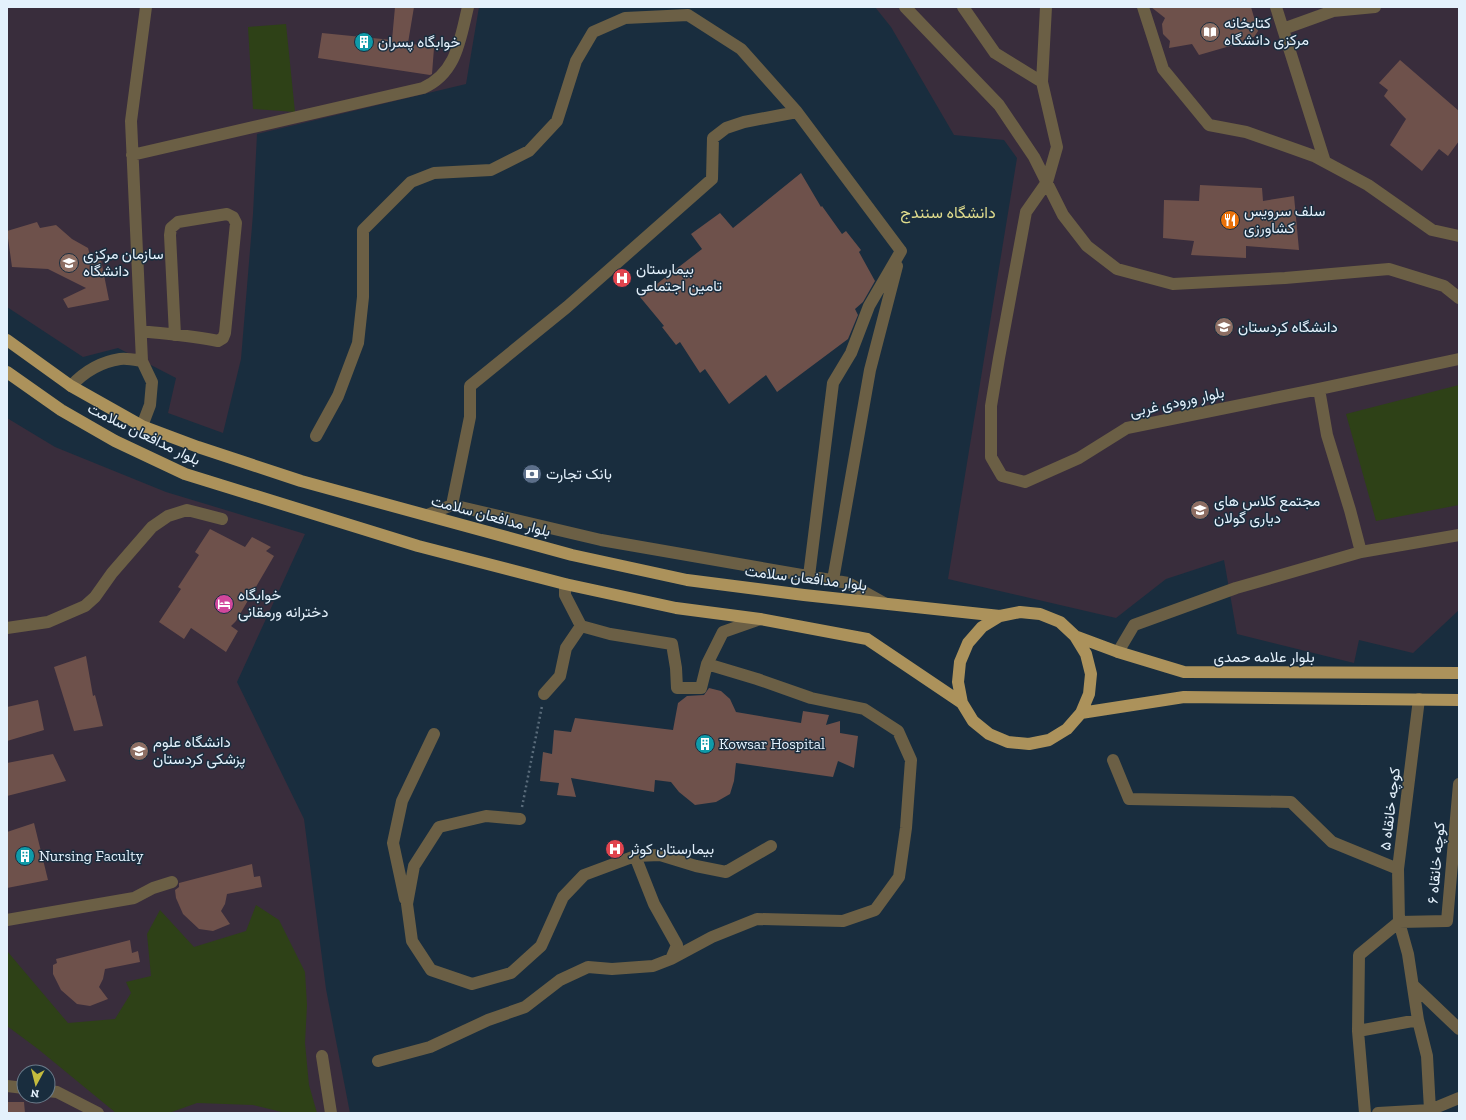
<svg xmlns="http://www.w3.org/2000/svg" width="1466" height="1120" viewBox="0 0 1466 1120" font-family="'Zilla Slab',Vazirmatn,serif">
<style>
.education{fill:#392d3c;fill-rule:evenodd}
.green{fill:#2e4117}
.building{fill:#6e514b}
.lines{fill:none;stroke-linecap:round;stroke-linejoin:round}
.path{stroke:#596b7a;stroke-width:2.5;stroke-dasharray:2 3;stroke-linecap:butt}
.minor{stroke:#6b5f45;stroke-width:12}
.major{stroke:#ac925b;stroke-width:12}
.labels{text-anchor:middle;stroke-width:3;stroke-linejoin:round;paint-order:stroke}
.poi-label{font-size:15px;fill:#e4f1fc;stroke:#192d3e;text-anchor:start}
.street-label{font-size:15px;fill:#e4f1fc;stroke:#192d3e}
.neighbourhood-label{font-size:16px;fill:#e0dc8d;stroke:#192d3e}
</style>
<rect width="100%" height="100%" fill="#192d3e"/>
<path class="education" d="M7 7H479L466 84 257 134 253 214 241 359 223 433 168 413 176 378 118 348 83 357 7 307Z
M875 7H1459V610L1413 653 1359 640 1354 663 1237 634 1224 560 1166 579 1116 618 948 579 1017 158 1004 140 954 135 891 27Z
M7 418 55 447 166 492 305 534 237 682 304 819 326 989 350 1113H7ZM24 1072H48V1096H24Z"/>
<path class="green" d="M286 24 295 112 253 109 248 27Z
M1459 385V505L1376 521 1346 414Z
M256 905 279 920 305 972 307 1005 305 1043 309 1085 317 1113H286L253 1105 197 1103 169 1113H116L38 1049 7 1026V951L68 1023 115 1019 131 993 126 982 151 976 147 934 160 910 194 947 246 931Z"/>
<path class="building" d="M395 7H414L408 43 434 48 432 74 430 75 318 58 322 33 392 40Z
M1151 7H1251L1258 31 1254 37 1244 39V42L1199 55 1192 44 1169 48 1170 41 1163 34 1162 24 1165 18Z
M1400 60 1459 111V141L1448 156 1439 149 1422 171 1390 145 1406 119 1384 96 1388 90 1379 83Z
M801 173 821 207 822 206 842 234 846 231 861 250 859 252 875 281 863 302 855 309 858 315 848 339 777 392 766 375 729 404 705 369 700 373 680 342 676 345 662 327 664 326 640 297 702 249 691 234 720 213 733 228Z
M1200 185 1262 188 1263 201 1294 196 1299 250 1246 246V258L1191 255 1194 241 1163 238 1164 200 1199 201Z
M37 222 40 228 56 225 72 239 88 248 91 259 101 260 109 300 68 308 63 299 86 288 48 269 12 267 7 231Z
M210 529 245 547 252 537 271 547 266 551 274 556 236 621 231 626 238 631 226 652 191 628 184 639 159 622 181 589 178 587 199 555 195 552Z
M86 656 93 696 95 695 103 726 74 731 54 667Z
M709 688 721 691 730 699 736 712 801 723 803 711 829 715 826 725 840 721V733L858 736 854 768 838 761 833 777 736 763 734 781 730 794 716 802 695 805 679 792 671 782 655 780 654 792 571 778 576 797 557 795 559 783 540 781 543 752 552 754 554 730 571 732 575 718 673 730 678 703 687 696 704 695Z
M38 700 44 730 7 741V707Z
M53 754 66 781 7 796V763Z
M34 823 48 880 7 888V832Z
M252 864 254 877 260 876 262 887 227 894 225 904 221 911 230 924 213 931 199 929 183 914 176 898 175 890 179 887V883Z
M130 940 132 953 138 951 140 962 105 969 103 979 99 987 108 999 90 1006 77 1004 61 990 53 974V965L57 963 56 959Z
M7 1102H24L25 1113H7Z"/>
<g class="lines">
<path class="path" d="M522 807 542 706"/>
<path class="minor" d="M905 7 999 105 1034 157 1063 215 1087 246 1117 269 1173 284 1285 278 1389 269 1444 286 1459 298
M963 7 995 53 1042 82
M1046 7 1042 82 1057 147 1047 182 1026 212 999 358 991 406V457L1002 476 1025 482 1079 458 1127 428 1319 389 1459 359
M1143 7 1163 69 1209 125 1246 132 1314 156 1368 185 1432 230 1459 236
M1276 7 1325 162
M1283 29 1333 11 1375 7
M132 155 423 88C457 73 460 39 468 7
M141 331C167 334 193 336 218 341L223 338 225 333 236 223 233 217 227 214 178 222 171 228 170 235 175 335
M142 361 131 121 146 7
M71 386C85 371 100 362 120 359 127 358 136 360 142 361L152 382 150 405 142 426
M1319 389 1327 435 1350 510 1361 552
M316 436 338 396 358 343 363 297V230L411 182 434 173 491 170 529 151 557 121 576 61 593 32 625 18 688 15 741 49 797 112
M452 505 470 417V386L567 307 712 179 713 138 726 128 744 122 797 112 901 251
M427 515 452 505 601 540 848 583 884 603
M809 576 833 383 851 353 869 306 901 251
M833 580 870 370 897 266
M565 584V595L581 626 610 634 672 644 676 668 677 688H701L707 664 723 632 760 619
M7 628 48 622 85 606 95 597 112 573 152 527 168 516 187 510 222 519
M1118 652 1134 625 1236 588 1361 552 1459 535
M544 694 560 676 566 648 581 626
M1113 760 1129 799 1291 802 1332 842 1398 869
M520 819 486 816 439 827 414 866 407 904 412 941 431 970 472 984 511 973 541 946 563 897 584 875 635 856 660 855 696 866 726 872 771 846
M405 899 393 843 402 801 434 734
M7 920 134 898 153 888 172 882
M1399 922 1447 921 1459 784
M671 959 712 937 757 919 843 921 875 910 899 877 906 828 911 760 898 731 864 709 811 698 757 679 707 664
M1413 985 1459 1029
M1358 1031 1418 1020
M322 1056 331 1113
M378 1061 430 1047 488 1020 525 1007 560 980 588 967 612 969 653 966 671 959 677 945 654 904 635 856
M7 1086 24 1088
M48 1091 57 1092 98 1113
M1365 1113 1358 1031 1359 955 1399 922
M1378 1113 1430 1110 1427 1056 1418 1020 1408 954 1399 922 1398 869 1419 699
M1431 1113 1430 1110 1459 1098"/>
<path class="major" d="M7 340 71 386 142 426 198 447 301 481 572 555 687 580 804 595 1000 616
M7 372 61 410 115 441 185 474 418 546 565 584 676 608 760 619 867 639 962 703
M1075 636 1086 654 1091 674 1089 694 1081 713 1067 729 1049 740 1029 744 1008 742 989 734 973 721 962 703 958 682 960 662 968 643 982 627 1000 616 1020 612 1040 614 1060 622 1075 636 1118 652 1184 672 1459 673
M1081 713 1184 697 1459 700"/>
</g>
<defs>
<g id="library-disc" transform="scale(1)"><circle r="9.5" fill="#8d6e63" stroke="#192d3e"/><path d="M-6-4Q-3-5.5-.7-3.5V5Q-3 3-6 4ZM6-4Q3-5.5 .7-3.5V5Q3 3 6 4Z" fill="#fff"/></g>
<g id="building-disc" transform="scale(1)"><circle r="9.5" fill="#0f9aa8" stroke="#192d3e"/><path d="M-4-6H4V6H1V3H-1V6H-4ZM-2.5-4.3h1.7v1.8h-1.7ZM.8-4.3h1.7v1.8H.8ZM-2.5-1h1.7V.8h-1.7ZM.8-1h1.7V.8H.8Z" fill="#fff"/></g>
<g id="restaurant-disc" transform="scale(1)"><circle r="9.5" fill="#e8710a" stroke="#192d3e"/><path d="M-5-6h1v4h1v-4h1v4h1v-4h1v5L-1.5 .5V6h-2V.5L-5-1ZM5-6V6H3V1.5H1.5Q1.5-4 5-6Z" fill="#fff"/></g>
<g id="university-disc" transform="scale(1)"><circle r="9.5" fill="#8d6e63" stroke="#192d3e"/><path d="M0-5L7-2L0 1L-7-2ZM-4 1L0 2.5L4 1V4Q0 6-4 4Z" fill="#fff"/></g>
<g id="hospital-disc" transform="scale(1)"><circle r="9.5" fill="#e0444e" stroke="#192d3e"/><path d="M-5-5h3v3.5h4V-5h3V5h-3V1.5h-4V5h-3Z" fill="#fff"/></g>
<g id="bank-disc" transform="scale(1)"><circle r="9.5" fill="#5c6f8a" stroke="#192d3e"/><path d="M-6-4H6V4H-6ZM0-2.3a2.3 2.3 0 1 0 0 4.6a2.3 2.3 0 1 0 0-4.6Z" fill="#fff"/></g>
<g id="hotel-disc" transform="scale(1)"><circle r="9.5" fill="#d1479c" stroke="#192d3e"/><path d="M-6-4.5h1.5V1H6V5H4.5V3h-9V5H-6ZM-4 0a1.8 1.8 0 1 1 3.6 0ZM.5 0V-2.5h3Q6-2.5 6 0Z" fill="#fff"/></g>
</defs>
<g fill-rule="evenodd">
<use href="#library-disc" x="1210" y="32"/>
<use href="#building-disc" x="364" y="42"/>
<use href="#restaurant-disc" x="1230" y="220"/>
<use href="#university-disc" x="69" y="263"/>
<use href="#hospital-disc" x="622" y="278"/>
<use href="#university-disc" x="1224" y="327"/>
<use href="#bank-disc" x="532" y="474"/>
<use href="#university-disc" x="1200" y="510"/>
<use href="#hotel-disc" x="224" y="604"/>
<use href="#building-disc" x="705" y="744"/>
<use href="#university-disc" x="139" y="751"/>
<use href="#hospital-disc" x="615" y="849"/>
<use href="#building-disc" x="25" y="856"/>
</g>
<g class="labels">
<g class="poi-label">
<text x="1224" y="28">کتابخانه<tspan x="1224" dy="17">مرکزی دانشگاه</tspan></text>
<text x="378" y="47">خوابگاه پسران</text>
<text x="1244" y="216">سلف سرویس<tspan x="1244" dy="17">کشاورزی</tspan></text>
<text x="83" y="259">سازمان مرکزی<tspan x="83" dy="17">دانشگاه</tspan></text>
<text x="636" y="274">بیمارستان<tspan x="636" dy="17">تامین اجتماعی</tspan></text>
<text x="1238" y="332">دانشگاه کردستان</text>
<text x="546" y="479">بانک تجارت</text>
<text x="1214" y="506">مجتمع کلاس های<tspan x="1214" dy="17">دیاری گولان</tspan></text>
<text x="238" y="600">خوابگاه<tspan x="238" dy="17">دخترانه ورمقانی</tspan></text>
<text x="153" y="747">دانشگاه علوم<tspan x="153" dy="17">پزشکی کردستان</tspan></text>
<text x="719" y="749">Kowsar Hospital</text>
<text x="629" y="854">بیمارستان کوثر</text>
<text x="39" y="861">Nursing Faculty</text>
</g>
<g class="street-label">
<text transform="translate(1177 402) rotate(-12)" y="5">بلوار ورودی غربی</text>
<text transform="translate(144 434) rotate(26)" y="5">بلوار مدافعان سلامت</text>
<text transform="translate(491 516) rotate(15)" y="5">بلوار مدافعان سلامت</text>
<text transform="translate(806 578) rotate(7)" y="5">بلوار مدافعان سلامت</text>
<text x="1264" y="662">بلوار علامه حمدی</text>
<text transform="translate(1390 809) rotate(-83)" y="5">کوچه خانقاه ۵</text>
<text transform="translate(1436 863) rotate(-85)" y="5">کوچه خانقاه ۶</text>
</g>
<g class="neighbourhood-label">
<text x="948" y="218">دانشگاه سنندج</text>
</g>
</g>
<rect width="1466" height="1120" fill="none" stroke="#e4f1fc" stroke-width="16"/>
<g transform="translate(36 1084) rotate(187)"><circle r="19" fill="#192d3e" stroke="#6a7b8a"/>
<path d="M0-3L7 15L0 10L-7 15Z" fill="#c4bc3e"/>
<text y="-6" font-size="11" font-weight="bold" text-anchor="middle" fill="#e4f1fc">N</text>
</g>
</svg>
